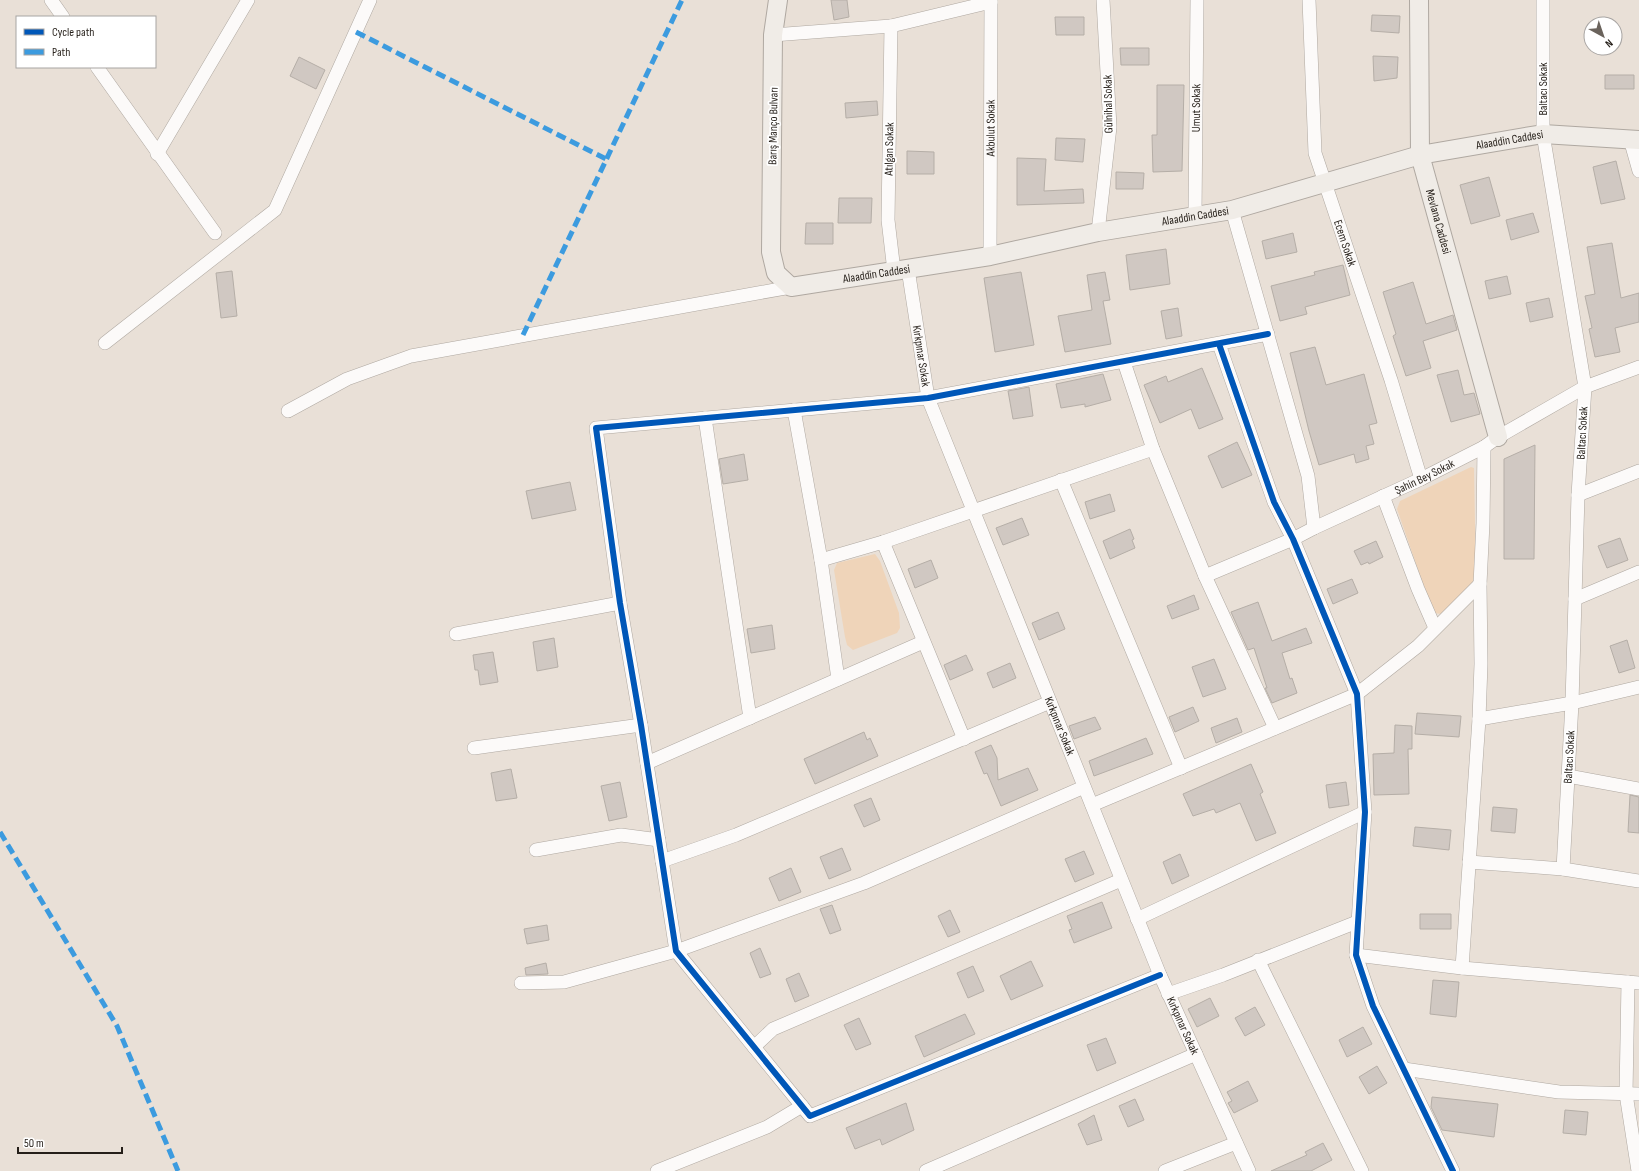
<svg xmlns="http://www.w3.org/2000/svg" width="1639" height="1171" viewBox="0 0 1639 1171" font-family="'Sofia Sans Condensed',sans-serif">
<style>
.green{fill:#efd4b9}
.building{fill:#d0c8c2;stroke:#b5aea7}
.lines{fill:none;stroke-linecap:round;stroke-linejoin:round}
.street-casing{stroke:#afa8a1;stroke-width:14}
.secondary-casing{stroke:#afa8a1;stroke-width:20}
.street{stroke:#fcfaf9;stroke-width:13}
.secondary{stroke:#f0ece7;stroke-width:18}
.quiet{stroke:#3c9bdf;stroke-width:5;stroke-dasharray:10 5;stroke-linecap:butt}
.cycleway-casing{stroke:#fff;stroke-width:8}
.cycleway{stroke:#0057b8;stroke-width:6}
.labels{text-anchor:middle;stroke-width:3.5;stroke-linejoin:round;paint-order:stroke}
.street-label{font-size:12px;fill:#251f19;stroke:#fff}
</style>
<rect width="100%" height="100%" fill="#e9e0d7"/>
<path class="green" d="M1471 467 1474 468 1476 581 1442 614 1433 613 1397 509 1400 501Z
M875 554 880 561 899 613 900 628 897 633 853 650 847 645 845 637 834 570 837 563Z"/>
<path class="building" d="M831 0H847L849 17 834 20Z
M1372 15 1400 16 1399 33 1371 31Z
M1055 17H1084V35H1056Z
M1120 48H1149V65H1121Z
M1373 56 1398 57 1397 78 1374 81Z
M299 57 325 70 316 89 290 76Z
M1605 75H1634V89H1605Z
M1157 85H1184L1182 171 1153 172 1152 135H1157Z
M877 101 878 115 846 118 845 103Z
M1056 138 1085 139 1083 162 1055 160Z
M907 151 934 152V174H907Z
M1017 158 1046 159 1044 191 1083 189 1084 203 1017 205Z
M1616 161 1625 199 1601 204 1593 167Z
M1116 172 1144 173 1143 189H1116Z
M1489 177 1500 216 1471 224 1460 185Z
M839 198H872L871 223H838Z
M1533 213 1539 232 1511 240 1506 220Z
M806 223H833V244H805Z
M1293 233 1297 252 1266 259 1262 241Z
M1612 243 1621 298 1639 293V322L1615 328 1620 352 1595 357 1589 329 1592 328 1585 296 1595 294 1587 247Z
M1166 249 1170 284 1130 290 1126 255Z
M1343 265 1350 295 1305 307 1307 314 1280 321 1271 286 1315 275 1314 272Z
M232 271 237 316 221 318 216 273Z
M1021 272 1034 345 995 352 984 278Z
M1105 272 1110 300 1103 301 1111 344 1065 352 1058 316 1092 310 1087 275Z
M1507 276 1511 294 1489 299 1485 281Z
M1413 282 1426 324 1453 315 1457 330 1423 341 1431 368 1406 376 1393 336 1396 334 1383 292Z
M1549 298 1553 317 1530 322 1526 303Z
M1178 308 1182 336 1166 339 1161 311Z
M1315 347 1326 385 1364 374 1377 423 1369 425 1374 444 1366 446 1369 459 1356 463 1354 454 1319 465 1309 431 1290 353Z
M1202 368 1223 419 1199 429 1191 409 1160 423 1144 385 1166 376 1168 382Z
M1458 370 1464 395 1474 393 1480 414 1451 422 1437 375Z
M1103 374 1111 400 1085 407V404L1061 408 1056 384Z
M1029 387 1033 416 1013 419 1008 391Z
M1237 442 1252 475 1222 488 1208 456Z
M1535 445 1534 559H1504V459Z
M744 454 748 480 723 484 719 459Z
M570 482 576 510 532 519 526 491Z
M1110 494 1115 511 1090 519 1085 502Z
M1022 518 1029 535 1003 545 996 528Z
M1130 529 1134 539 1132 540 1135 548 1110 559 1103 541Z
M1620 538 1628 560 1607 568 1598 546Z
M1376 541 1383 557 1369 564 1368 562 1361 565 1354 551Z
M931 560 938 578 915 588 908 569Z
M1352 579 1358 593 1333 604 1327 589Z
M1194 595 1199 609 1172 619 1167 606Z
M1258 602 1272 641 1306 628 1312 643 1282 653 1290 679 1292 678 1297 693 1272 703 1265 688H1267L1254 648 1248 650 1231 612Z
M1058 612 1065 629 1039 640 1032 623Z
M772 625 775 649 751 653 747 629Z
M554 638 558 667 537 671 533 642Z
M1627 640 1635 668 1619 673 1610 646Z
M493 652 498 682 480 685 478 670H475L473 655Z
M966 655 973 670 950 680 944 665Z
M1214 659 1226 689 1203 697 1192 667Z
M1010 663 1016 678 993 688 987 673Z
M1193 707 1199 721 1175 732 1169 717Z
M1417 713 1461 716 1459 737 1415 734Z
M1095 717 1101 729 1074 739 1069 726Z
M1237 718 1242 732 1216 743 1211 728Z
M1395 725 1412 726V749H1408L1409 794 1374 795 1373 754 1394 753Z
M864 732 867 740 870 738 878 756 815 784 804 759Z
M1146 738 1153 754 1094 776 1089 761Z
M991 745 997 758 998 780 1028 768 1038 790 1001 806 987 773 984 774 975 752Z
M1251 764 1263 792 1260 794 1276 833 1256 841 1240 803 1216 813 1214 809 1193 816 1183 794Z
M511 769 517 798 496 801 491 773Z
M620 782 627 817 609 821 601 786Z
M1346 782 1349 805 1329 808 1326 785Z
M1630 795 1639 797V833L1628 832Z
M871 798 880 820 864 827 854 805Z
M1493 807 1517 809 1515 833 1491 831Z
M1415 827 1451 830 1449 850 1413 846Z
M842 848 851 870 829 879 820 857Z
M1084 851 1094 874 1075 882 1065 859Z
M1180 854 1189 876 1172 884 1163 862Z
M791 868 801 892 779 901 769 878Z
M1102 902 1112 928 1074 943 1069 930 1072 929 1067 916Z
M832 905 841 930 830 934 820 909Z
M950 910 960 932 948 937 938 916Z
M1420 914H1451V929H1420Z
M547 925 549 940 527 944 524 929Z
M760 948 771 974 760 978 750 953Z
M1031 961 1043 986 1011 1000 1000 976Z
M546 963 548 974 526 975 525 968Z
M973 966 984 991 968 998 957 973Z
M799 973 809 996 795 1002 786 979Z
M1433 980 1459 982 1456 1017 1430 1014Z
M1210 998 1219 1016 1197 1027 1188 1009Z
M1255 1007 1265 1025 1245 1036 1235 1018Z
M965 1014 975 1034 924 1057 915 1036Z
M859 1018 871 1044 856 1050 844 1025Z
M1363 1027 1372 1044 1347 1057 1339 1040Z
M1106 1038 1116 1063 1097 1071 1087 1045Z
M1377 1066 1387 1083 1369 1094 1359 1077Z
M1248 1081 1258 1101 1234 1113 1228 1103 1232 1101 1227 1092Z
M1432 1097 1498 1104 1494 1137 1442 1130 1431 1107Z
M1135 1099 1144 1120 1128 1127 1119 1106Z
M906 1103 914 1130 882 1145 880 1139 855 1149 846 1128Z
M1565 1110 1588 1112 1586 1135 1563 1133Z
M1094 1115 1102 1140 1087 1145 1078 1124Z
M1323 1143 1332 1160 1311 1171H1271L1307 1155 1305 1152Z"/>
<g class="lines">
<g class="street-casing">
<g id="street">
<path d="M51 0 63 17"/>
<path id="s1" d="M1309 0 1315 153 1391 380 1421 479"/>
<path d="M1543 0V134L1585 387 1578 495 1572 703 1563 869"/>
<path d="M891 26 888 220 894 271"/>
<path d="M773 35 891 26 991 2"/>
<path d="M97 67 215 233"/>
<path d="M1630 139 1639 171"/>
<path d="M157 154 248 0"/>
<path d="M1232 210 1308 476 1314 528"/>
<path id="s2" d="M1195 215 1197 0"/>
<path d="M1098 232 1110 127 1103 0"/>
<path id="s3" d="M990 256 991 0"/>
<path id="s4" d="M908 269 928 398 1160 975 1249 1171"/>
<path d="M105 343 275 210 370 0"/>
<path d="M1219 344 1274 502 1293 539 1357 694 1365 812 1356 955 1373 1006 1453 1171"/>
<path d="M1124 362 1153 449 1205 576 1275 728"/>
<path d="M794 410 821 560 838 679"/>
<path d="M288 411 347 379 411 356 791 287"/>
<path d="M705 418 750 718"/>
<path d="M1061 480 1181 768"/>
<path d="M1578 495 1639 471"/>
<path d="M1383 496 1418 589 1435 628"/>
<path d="M883 542 964 739"/>
<path d="M821 560 883 542 1153 449"/>
<path id="s5" d="M1205 576 1293 539 1314 528 1421 479 1484 447 1498 437 1585 387 1639 367"/>
<path d="M1575 599 1639 572"/>
<path d="M456 634 620 603"/>
<path d="M1479 719 1572 703 1639 687"/>
<path d="M474 748 641 725"/>
<path d="M647 763 923 642"/>
<path d="M1568 776 1639 789"/>
<path d="M1092 805 1357 694 1418 646 1480 584"/>
<path d="M536 850 621 835 659 840"/>
<path d="M662 861 736 835 1050 702"/>
<path d="M1469 862 1563 869 1639 881"/>
<path d="M1137 919 1365 812"/>
<path d="M1356 955 1462 968 1639 983"/>
<path d="M1258 960 1362 1171"/>
<path d="M1462 968 1479 719 1481 664 1480 584 1483 523 1484 447"/>
<path d="M1160 975 810 1116 676 951 641 725 620 603 596 428 928 398 1268 334"/>
<path d="M1628 982 1626 1094 1638 1171"/>
<path d="M521 983 564 982 676 951 864 883 1084 787"/>
<path d="M1168 994 1223 975 1357 922"/>
<path d="M754 1047 773 1029 1121 880"/>
<path d="M1404 1069 1559 1092 1639 1094"/>
<path d="M657 1171 767 1127 802 1106"/>
<path d="M926 1171 1196 1054"/>
<path d="M1165 1171 1236 1143"/>
</g>
</g>
<g class="secondary-casing">
<g id="secondary">
<path id="s6" d="M778 0 773 35 771 252 776 273 791 287 990 256 1098 232 1232 210 1420 155 1543 134 1639 140"/>
<path id="s7" d="M1419 0 1420 155 1498 437"/>
</g>
</g>
<use href="#street" class="street"/>
<use href="#secondary" class="secondary"/>
<path class="quiet" d="M356 32 606 159
M523 335 682 0
M0 832 117 1026 178 1171"/>
<g class="cycleway-casing">
<path id="cycleway" d="M1219 344 1274 502 1293 539 1357 694 1365 812 1356 955 1373 1006 1453 1171
M1160 975 810 1116 676 951 641 725 620 603 596 428 928 398 1268 334"/>
</g>
<use href="#cycleway" class="cycleway"/>
</g>
<g class="labels">
<g class="street-label">
<text transform="translate(1543 89) rotate(-90)" y="4">Baltacı Sokak</text>
<text transform="translate(1108 104) rotate(-91)" y="4">Gülnihal Sokak</text>
<text dy="4" stroke="none"><textPath href="#s2" startOffset="107">Umut Sokak</textPath></text>
<text transform="translate(773 126) rotate(-89)" y="4">Barış Manço Bulvarı</text>
<text dy="4" stroke="none"><textPath href="#s3" startOffset="128">Akbulut Sokak</textPath></text>
<text dy="4" stroke="none"><textPath href="#s6" startOffset="1029">Alaaddin Caddesi</textPath></text>
<text transform="translate(889 149) rotate(-89)" y="4">Atılgan Sokak</text>
<text dy="4" stroke="none"><textPath href="#s6" startOffset="705">Alaaddin Caddesi</textPath></text>
<text dy="4" stroke="none"><textPath href="#s7" startOffset="224">Mevlana Caddesi</textPath></text>
<text dy="4" stroke="none"><textPath href="#s1" startOffset="248">Ecem Sokak</textPath></text>
<text dy="4" stroke="none"><textPath href="#s6" startOffset="381">Alaaddin Caddesi</textPath></text>
<text dy="4" stroke="none"><textPath href="#s4" startOffset="88">Kırkpınar Sokak</textPath></text>
<text transform="translate(1582 433) rotate(-87)" y="4">Baltacı Sokak</text>
<text dy="4" stroke="none"><textPath href="#s5" startOffset="241">Şahin Bey Sokak</textPath></text>
<text dy="4" stroke="none"><textPath href="#s4" startOffset="484">Kırkpınar Sokak</textPath></text>
<text transform="translate(1569 757) rotate(-87)" y="4">Baltacı Sokak</text>
<text dy="4" stroke="none"><textPath href="#s4" startOffset="808">Kırkpınar Sokak</textPath></text>
</g>
</g>
<rect x="16" y="16" width="140" height="52" fill="#ffffff" stroke="#a8a5a3"/>
<rect x="24" y="29" width="20" height="6" fill="#0057b8" stroke="#a8a5a3"/>
<text x="52" y="36" font-size="12" fill="#251f19">Cycle path</text>
<rect x="24" y="49" width="20" height="6" fill="#3c9bdf" stroke="#a8a5a3"/>
<text x="52" y="56" font-size="12" fill="#251f19">Path</text>
<g transform="translate(1603 36) rotate(140)"><circle r="19" fill="#ffffff" stroke="#a8a5a3"/>
<path d="M0-3L7 15L0 10L-7 15Z" fill="#6a635c"/>
<text y="-6" font-size="11" font-weight="bold" text-anchor="middle" fill="#251f19">N</text>
</g>
<path d="M18 1147v6h104v-6" fill="none" stroke="#251f19" stroke-width="2"/>
<text x="24" y="1147" font-size="12" fill="#251f19" stroke="#ffffff" stroke-width="3" paint-order="stroke">50 m</text>
</svg>
